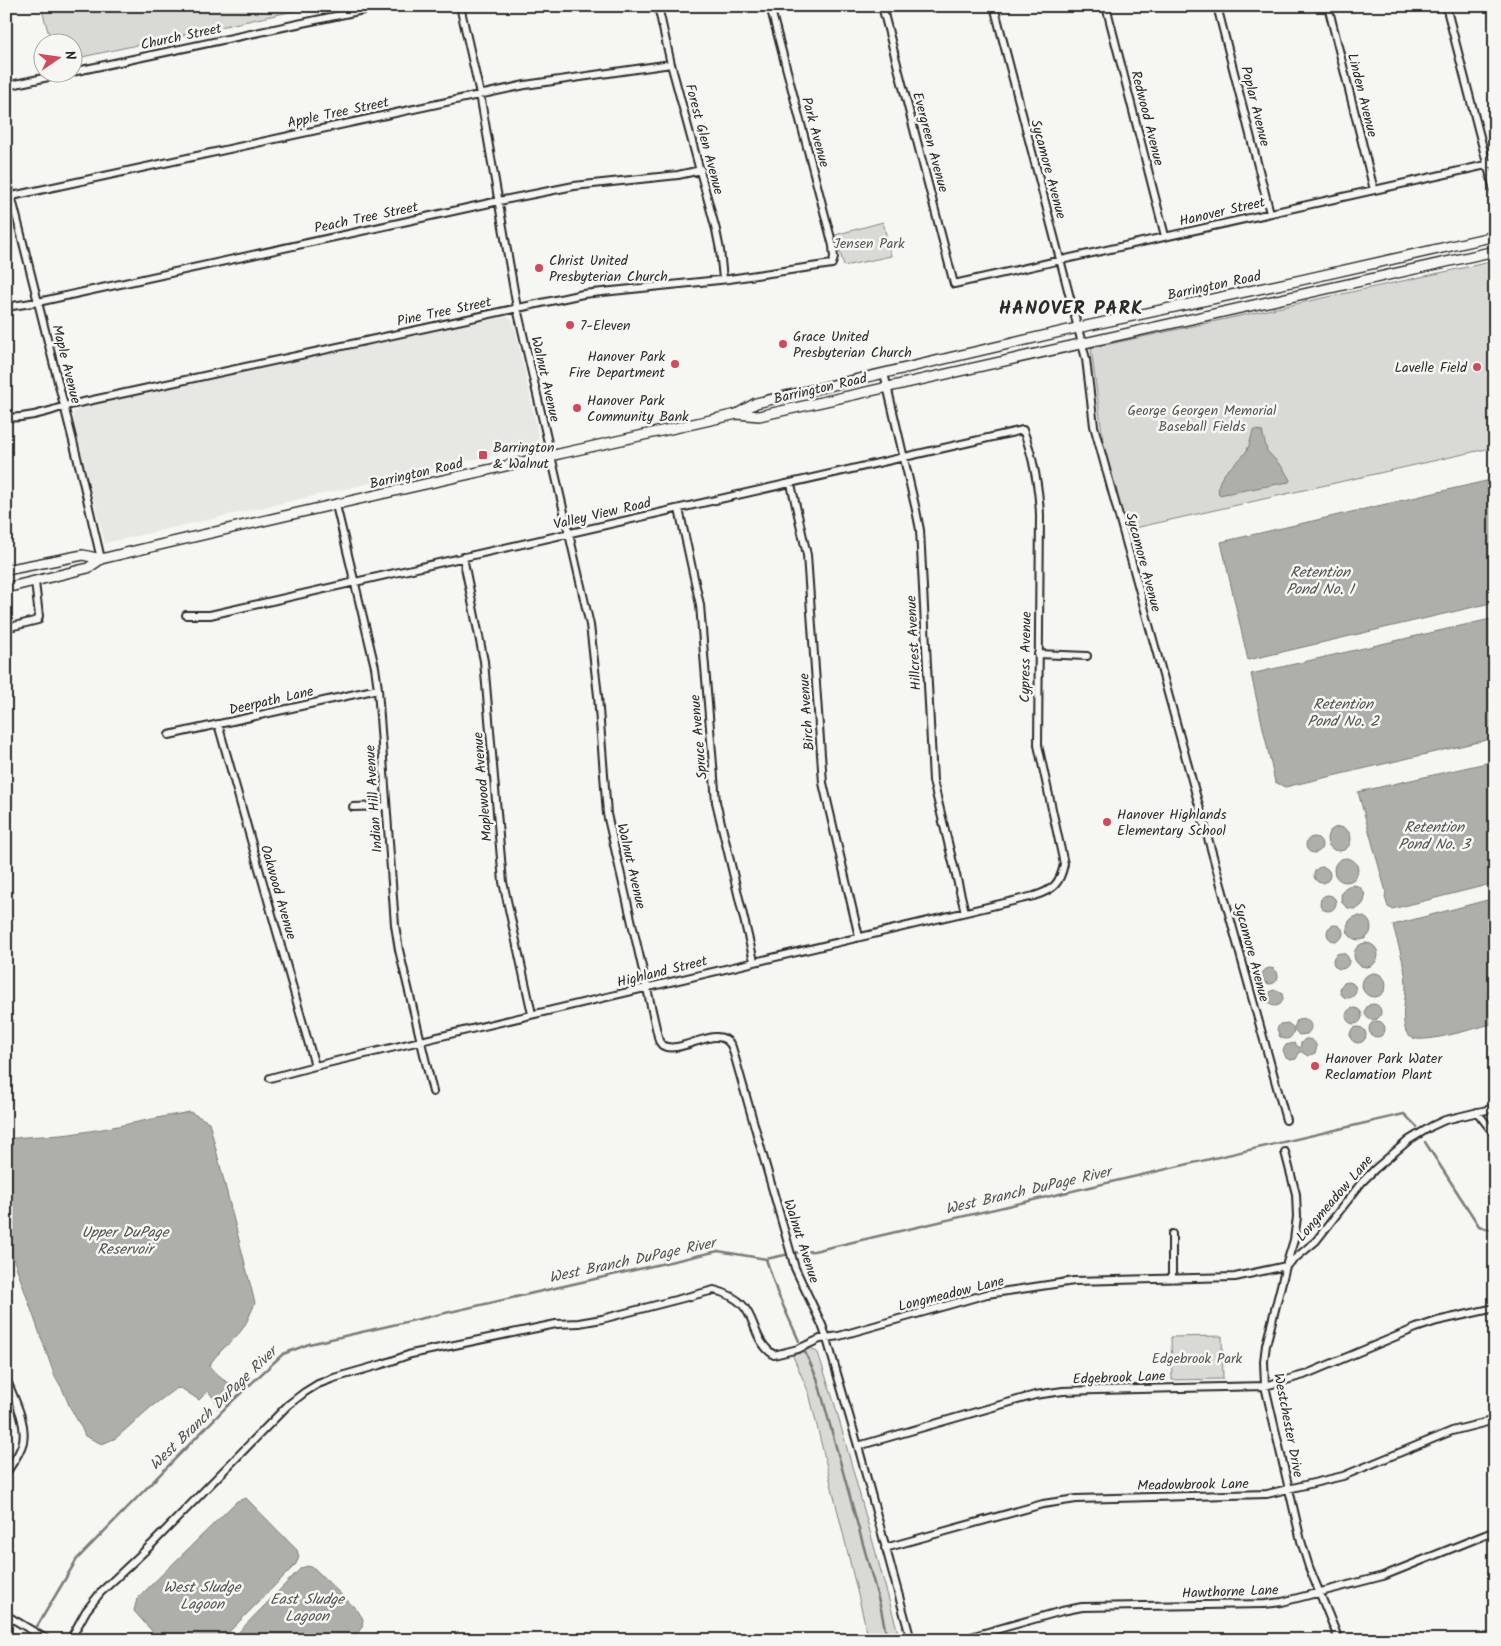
<svg xmlns="http://www.w3.org/2000/svg" width="1501" height="1646" viewBox="0 0 1501 1646" font-family="Kalam,sans-serif">
<style>
.built{fill:#e7e7e3}
.green{fill:#d9d9d5;stroke:#828280}
.water{fill:#aeaeab;stroke:#7a7a78}
.lines{fill:none;stroke-linecap:round;stroke-linejoin:round}
.stream{stroke:#7a7a78;stroke-width:2.5}
.minor-casing{stroke:#2b2b2b;stroke-width:10}
.secondary-casing{stroke:#2b2b2b;stroke-width:12}
.minor{stroke:#f6f6f2;stroke-width:6}
.secondary{stroke:#f6f6f2;stroke-width:9}
.poi-dot{fill:#d1495b;stroke:#f6f6f2;stroke-width:2}
.labels{text-anchor:middle;stroke-width:5;stroke-linejoin:round;paint-order:stroke}
.street-label{font-size:14px;fill:#2b2b2b;stroke:#f6f6f2}
.park-label{font-size:14px;fill:#565656;stroke:#f6f6f2}
.poi-label{font-size:14px;fill:#2b2b2b;stroke:#f6f6f2;text-anchor:start}
.water-label{font-size:15px;font-style:italic;fill:#525251;stroke:#f6f6f2}
.district-label{font-size:19px;font-weight:bold;letter-spacing:1px;fill:#2b2b2b;stroke:#f6f6f2}
</style>
<rect width="100%" height="100%" fill="#f6f6f2"/>
<filter id="ink" filterUnits="userSpaceOnUse"><feTurbulence type="fractalNoise" baseFrequency=".02" numOctaves="2"/><feDisplacementMap in="SourceGraphic" scale="10" xChannelSelector="R" yChannelSelector="G"/><feConvolveMatrix kernelMatrix="1 2 1 2 8 2 1 2 1" color-interpolation-filters="sRGB"/></filter>
<g filter="url(#ink)">
<path class="built" d="M503 316 510 318 514 323 538 434V441L534 446 105 543 73 419 74 413 79 408Z"/>
<path class="green" d="M41 6H317L73 59 72 42H51Z
M883 222 891 256 844 266 835 235Z
M1495 261V447L1126 530 1104 448 1091 348Z
M1222 1336 1223 1379 1172 1380 1171 1337Z
M810 1347 818 1353 835 1405 900 1640H869L809 1393 792 1354Z"/>
<path class="water" d="M1255 430 1262 431 1267 451 1283 468 1290 480 1289 482 1219 495C1214 473 1239 465 1247 450 1250 444 1251 437 1253 431Z
M1495 479V602L1248 660 1221 542Z
M1495 618V738L1285 787 1275 782 1251 674Z
M1495 761V883L1392 909 1388 907 1385 897 1386 892 1358 792Z
M1327 839a12 12 0 1 1 24 0a12 12 0 1 1-24 0Z
M1306 845a8 8 0 1 1 16 0a8 8 0 1 1-16 0Z
M1334 870a12 12 0 1 1 24 0a12 12 0 1 1-24 0Z
M1314 875a8 8 0 1 1 16 0a8 8 0 1 1-16 0Z
M1341 897a12 12 0 1 1 24 0a12 12 0 1 1-24 0Z
M1320 903a8 8 0 1 1 16 0a8 8 0 1 1-16 0Z
M1495 898V1023C1480 1027 1424 1044 1413 1038 1406 1036 1405 1029 1404 1023 1402 1010 1406 997 1406 984 1405 964 1398 945 1393 925Z
M1347 928a12 12 0 1 1 24 0a12 12 0 1 1-24 0Z
M1327 933a8 8 0 1 1 16 0a8 8 0 1 1-16 0Z
M1354 955a12 12 0 1 1 24 0a12 12 0 1 1-24 0Z
M1333 961a8 8 0 1 1 16 0a8 8 0 1 1-16 0Z
M1262 976a8 8 0 1 1 16 0a8 8 0 1 1-16 0Z
M1362 985a12 12 0 1 1 24 0a12 12 0 1 1-24 0Z
M1340 990a8 8 0 1 1 16 0a8 8 0 1 1-16 0Z
M1267 998a8 8 0 1 1 16 0a8 8 0 1 1-16 0Z
M1365 1012a8 8 0 1 1 16 0a8 8 0 1 1-16 0Z
M1346 1016a8 8 0 1 1 16 0a8 8 0 1 1-16 0Z
M1303 1018C1311 1020 1314 1028 1307 1034L1299 1035 1294 1029C1293 1037 1288 1042 1280 1037L1277 1029 1280 1024 1288 1023 1294 1028 1297 1020Z
M1369 1029a8 8 0 1 1 16 0a8 8 0 1 1-16 0Z
M1350 1035a8 8 0 1 1 16 0a8 8 0 1 1-16 0Z
M1305 1039C1314 1038 1319 1045 1315 1053L1308 1056 1300 1051 1296 1059 1291 1060 1286 1058 1283 1050 1286 1045 1294 1043 1300 1048 1301 1043Z
M190 1112 209 1122 255 1303C251 1312 247 1323 241 1331 231 1343 217 1352 209 1366 217 1375 226 1385 239 1385L218 1409V1404L208 1391 199 1400 181 1388 175 1389 151 1407 116 1438 102 1444 85 1436C81 1425 75 1417 70 1407 65 1396 62 1386 55 1377L6 1238V1141L9 1139C32 1135 54 1137 77 1133 115 1128 152 1118 190 1112Z
M246 1498 297 1550 299 1557 296 1564 221 1640H160L134 1611 137 1599 237 1501Z
M308 1566 314 1568 358 1611 363 1619 362 1627 357 1634 347 1640H231L301 1568Z"/>
<g class="lines">
<path class="stream" d="M1425 1142 1479 1226 1490 1230 1495 1229
M766 1259 777 1292 799 1341
M804 1350 817 1378 881 1609 885 1629 890 1640
M29 1640 77 1559 226 1407 283 1354 309 1344 718 1251 766 1259 799 1252 814 1251 1404 1114 1417 1127"/>
<g class="minor-casing">
<path id="minor" d="M460 6 480 94 517 308 590 625 598 696 607 814 659 1041 662 1045C681 1057 719 1020 732 1047L795 1268 822 1325 827 1339 858 1446 911 1640
M658 6 671 64 716 230 720 250 723 279
M882 6 954 284 1495 163
M994 6 1086 359 1094 426 1286 1120
M1106 6 1165 236
M1217 6 1270 213
M1328 6 1374 190
M1446 6 1495 194
M72 72 382 6
M6 86 72 72
M6 175 81 473 101 559
M12 196 525 85 671 64
M6 307 38 302 499 201 574 186 678 175 701 170
M884 373 916 510 920 530 933 781 965 912
M6 418C27 418 46 413 65 406L583 294 729 279 832 264 834 258 833 246 770 6
M791 484 807 555 823 783 859 937
M336 505 375 667 378 689 395 925 399 950 433 1092
M679 509 700 605 716 802 754 961
M463 557 484 661 503 882 532 1014
M186 615H210L1023 430C1033 455 1039 488 1040 515L1038 745 1064 864C1060 884 1053 890 1034 896L315 1066 270 1078
M6 628 38 620 39 616 35 582
M1038 654 1087 656
M218 724 315 1066
M169 735 378 689
M353 807 385 806
M1477 1112 1495 1135
M1285 1152 1296 1194 1297 1217 1294 1240 1286 1266 1266 1345 1264 1361 1265 1386 1301 1541 1309 1567 1339 1640
M1172 1234V1279
M6 1378C13 1397 27 1421 23 1442 20 1454 12 1464 6 1473
M858 1446 1035 1395 1063 1391 1097 1390 1265 1386 1304 1375 1416 1328 1437 1321 1495 1308
M885 1548 1043 1504 1076 1499 1267 1494 1343 1476 1452 1431 1495 1420
M6 1615 48 1640
M70 1640 86 1611 101 1592 151 1545 288 1405 305 1392 318 1384 334 1378 383 1364 411 1354 556 1324 579 1323 602 1319 714 1290C763 1302 745 1335 774 1355L798 1349 820 1339 839 1336 987 1294 1021 1289 1074 1281 1235 1277 1286 1266 1316 1241 1362 1182 1375 1169 1409 1140 1432 1126 1445 1120 1495 1108
M960 1640 1062 1611 1082 1607 1265 1604 1282 1602 1383 1576 1495 1531"/>
</g>
<g class="secondary-casing">
<path id="secondary" d="M737 414 759 416 1495 251
M6 570 83 555 101 559
M6 588 88 568 101 559C312 508 525 462 737 414L756 403 1077 328 1301 280 1495 236"/>
</g>
<use href="#minor" class="minor"/>
<use href="#secondary" class="secondary"/>
</g>
</g>
<g class="poi-dot">
<circle cx="539" cy="268" r="5"/>
<circle cx="570" cy="325" r="5"/>
<circle cx="783" cy="344" r="5"/>
<circle cx="675" cy="364" r="5"/>
<circle cx="1477" cy="367" r="5"/>
<circle cx="577" cy="408" r="5"/>
<rect x="478" y="450" width="10" height="10" rx="2.5"/>
<circle cx="1107" cy="822" r="5"/>
<circle cx="1315" cy="1066" r="5"/>
</g>
<g class="labels">
<g class="street-label">
<text transform="translate(181 36) rotate(-12)" y="5">Church Street</text>
<text transform="translate(1363 95) rotate(76)" y="5">Linden Avenue</text>
<text transform="translate(1256 106) rotate(76)" y="5">Poplar Avenue</text>
<text transform="translate(338 112) rotate(-12)" y="5">Apple Tree Street</text>
<text transform="translate(1148 118) rotate(76)" y="5">Redwood Avenue</text>
<text transform="translate(816 132) rotate(75)" y="5">Park Avenue</text>
<text transform="translate(705 139) rotate(75)" y="5">Forest Glen Avenue</text>
<text transform="translate(931 142) rotate(75)" y="5">Evergreen Avenue</text>
<text transform="translate(1049 169) rotate(75)" y="5">Sycamore Avenue</text>
<text transform="translate(1222 211) rotate(-13)" y="5">Hanover Street</text>
<text transform="translate(366 217) rotate(-12)" y="5">Peach Tree Street</text>
<text transform="translate(1214 285) rotate(-12)" y="5">Barrington Road</text>
<text transform="translate(444 311) rotate(-12)" y="5">Pine Tree Street</text>
<text transform="translate(67 364) rotate(76)" y="5">Maple Avenue</text>
<text transform="translate(546 379) rotate(77)" y="5">Walnut Avenue</text>
<text transform="translate(820 388) rotate(-13)" y="5">Barrington Road</text>
<text transform="translate(416 473) rotate(-13)" y="5">Barrington Road</text>
<text transform="translate(602 513) rotate(-13)" y="5">Valley View Road</text>
<text transform="translate(1144 562) rotate(75)" y="5">Sycamore Avenue</text>
<text transform="translate(913 643) rotate(-93)" y="5">Hillcrest Avenue</text>
<text transform="translate(1025 657) rotate(-89)" y="5">Cypress Avenue</text>
<text transform="translate(271 700) rotate(-13)" y="5">Deerpath Lane</text>
<text transform="translate(806 712) rotate(-94)" y="5">Birch Avenue</text>
<text transform="translate(698 737) rotate(-95)" y="5">Spruce Avenue</text>
<text transform="translate(482 787) rotate(-95)" y="5">Maplewood Avenue</text>
<text transform="translate(373 799) rotate(-94)" y="5">Indian Hill Avenue</text>
<text transform="translate(632 866) rotate(77)" y="5">Walnut Avenue</text>
<text transform="translate(279 892) rotate(74)" y="5">Oakwood Avenue</text>
<text transform="translate(1252 952) rotate(75)" y="5">Sycamore Avenue</text>
<text transform="translate(662 971) rotate(-14)" y="5">Highland Street</text>
<text transform="translate(1334 1198) rotate(-49)" y="5">Longmeadow Lane</text>
<text transform="translate(802 1241) rotate(72)" y="5">Walnut Avenue</text>
<text transform="translate(951 1293) rotate(-14)" y="5">Longmeadow Lane</text>
<text transform="translate(1119 1377) rotate(-2)" y="5">Edgebrook Lane</text>
<text transform="translate(1289 1425) rotate(79)" y="5">Westchester Drive</text>
<text transform="translate(1193 1484) rotate(-1)" y="5">Meadowbrook Lane</text>
<text transform="translate(1230 1591) rotate(-2)" y="5">Hawthorne Lane</text>
</g>
<g class="park-label">
<text x="869" y="248">Jensen Park</text>
<text x="1202" y="415">George Georgen Memorial<tspan x="1202" dy="16">Baseball Fields</tspan></text>
<text x="1197" y="1363">Edgebrook Park</text>
</g>
<g class="poi-label">
<text x="549" y="265">Christ United<tspan x="549" dy="16">Presbyterian Church</tspan></text>
<text x="580" y="330">7-Eleven</text>
<text x="793" y="341">Grace United<tspan x="793" dy="16">Presbyterian Church</tspan></text>
<text x="665" y="361" text-anchor="end">Hanover Park<tspan x="665" dy="16">Fire Department</tspan></text>
<text x="1467" y="372" text-anchor="end">Lavelle Field</text>
<text x="587" y="405">Hanover Park<tspan x="587" dy="16">Community Bank</tspan></text>
<text x="493" y="452">Barrington<tspan x="493" dy="16">&amp; Walnut</tspan></text>
<text x="1117" y="819">Hanover Highlands<tspan x="1117" dy="16">Elementary School</tspan></text>
<text x="1325" y="1063">Hanover Park Water<tspan x="1325" dy="16">Reclamation Plant</tspan></text>
</g>
<g class="water-label">
<text x="1320" y="577">Retention<tspan x="1320" dy="17">Pond No. 1</tspan></text>
<text x="1343" y="709">Retention<tspan x="1343" dy="17">Pond No. 2</tspan></text>
<text x="1434" y="832">Retention<tspan x="1434" dy="17">Pond No. 3</tspan></text>
<text transform="translate(1028 1190) rotate(-13)" y="5">West Branch DuPage River</text>
<text x="125" y="1237">Upper DuPage<tspan x="125" dy="17">Reservoir</tspan></text>
<text transform="translate(632 1260) rotate(-12)" y="5">West Branch DuPage River</text>
<text transform="translate(213 1408) rotate(-44)" y="5">West Branch DuPage River</text>
<text x="202" y="1592">West Sludge<tspan x="202" dy="17">Lagoon</tspan></text>
<text x="307" y="1604">East Sludge<tspan x="307" dy="17">Lagoon</tspan></text>
</g>
<g class="district-label">
<text x="1071" y="314">HANOVER PARK</text>
</g>
</g>
<rect width="1501" height="1646" fill="none" stroke="#f6f6f2" stroke-width="25"/>
<rect x="12" y="12" width="1476" height="1621" fill="none" stroke="#2b2b2b" stroke-width="2" filter="url(#ink)"/>
<g transform="translate(58 58) rotate(77)"><circle r="24" fill="#f6f6f2" stroke="#a5a5a2"/>
<path d="M0-4L9 19L0 12L-9 19Z" fill="#d1495b"/>
<text y="-8" font-size="14" font-weight="bold" text-anchor="middle" fill="#2b2b2b">N</text>
</g>
</svg>
